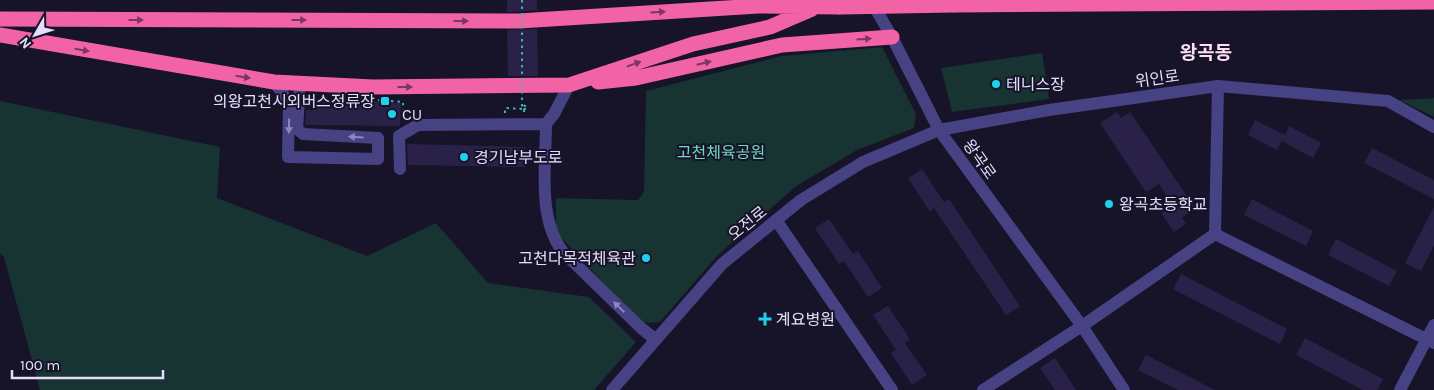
<svg xmlns="http://www.w3.org/2000/svg" width="1434" height="390" viewBox="0 0 1434 390" font-family="Karla,'Noto Sans KR',sans-serif">
<style>
.green{fill:#173332}
.building{fill:#2a2149}
.lines{fill:none;stroke-linecap:round;stroke-linejoin:round}
.path{stroke:#3cb3ae;stroke-width:2;stroke-dasharray:2.5 4;stroke-linecap:butt}
.minor{stroke:#464284;stroke-width:12}
.highway{stroke:#f263a5;stroke-width:15}
.path-bridge{stroke:#3cb3ae;stroke-width:2;stroke-dasharray:2.5 4;stroke-linecap:butt}
.highway-bridge{stroke:#f263a5;stroke-width:15}
.oneway{fill:#7a3761}
.oneway2{fill:#8c88ba}
.poi-dot{fill:#1bd3ec;stroke:#171329;stroke-width:2}
.labels{text-anchor:middle;stroke-width:4;stroke-linejoin:round;paint-order:stroke}
.street-label{font-size:16px;fill:#e2defc;stroke:#171329}
.poi-label{font-size:16px;fill:#e2defc;stroke:#171329;text-anchor:start}
.park-label{font-size:16px;fill:#6fd7bf;stroke:#171329}
.quarter-label{font-size:19px;font-weight:bold;fill:#fce0f1;stroke:#171329}
</style>
<rect width="100%" height="100%" fill="#171329"/>
<path class="green" d="M882 47 916 114 914 128 857 150 795 187 717 256 660 322 641 323 556 232V198L638 200 644 192 646 91 781 56Z
M1042 53 1049 99 952 112 941 68Z
M1434 98V117L1400 100Z
M0 101 220 147 217 198 367 256 436 223 488 283 589 297 636 342 594 390H40L4 257 0 254Z"/>
<path class="building" d="M507 0H537V10L507 12Z
M537 29 538 76H508L507 30Z
M317 99 401 103 400 126 305 125 306 110H317Z
M1117 112 1121 118 1130 112 1195 208 1182 218 1186 224 1174 232 1161 213 1173 205 1159 184 1146 192 1100 123Z
M1255 120 1285 135 1277 150 1248 135Z
M1289 126 1321 143 1313 158 1282 141Z
M407 144 525 147V167L408 165Z
M1372 148 1434 180V199L1364 163Z
M922 169 944 202 949 199 1020 306 1006 315 934 208 930 212 908 178Z
M1252 199 1313 231 1306 246 1244 215Z
M1434 207V245L1421 271 1405 263Z
M829 219 853 254 858 251 882 288 868 297 844 261 839 264 815 228Z
M1336 239 1397 271 1389 286 1328 255Z
M1181 274 1287 329 1280 344 1173 289Z
M888 306 910 339 905 343 927 375 912 385 891 353 896 350 873 315Z
M1305 338 1383 379 1377 390H1363L1296 355Z
M1146 355 1215 390H1178L1138 370Z
M1055 358 1076 390H1055L1040 368Z"/>
<g class="lines">
<path class="path" d="M378 100 403 102 404 119
M524 105 528 109
M524 112V105
M505 113V108L522 109"/>
<path class="minor" d="M871 1 892 37 939 130 1082 326 1124 390
M274 82 289 102 288 157 378 159V138L303 134 297 129 300 83
M546 124C546 165 537 218 563 252L640 327 656 340
M400 169 399 136 418 125 546 124 554 114 569 85
M776 220 892 390
M1215 234 1218 86
M612 390 722 264 801 200 863 162 939 130 1049 110 1218 86 1388 101 1434 127
M983 390 1082 326 1215 234 1434 343
M1400 390 1434 325"/>
<path class="highway" d="M954 5 1434 2
M0 19 519 21 758 6 840 7
M0 35 274 82 373 87 569 85 693 44 770 27 812 9
M598 82 636 78 782 45 892 37"/>
<path class="path-bridge" d="M522 0V109H528"/>
<path class="highway-bridge" d="M840 7 954 5"/>
</g>
<defs><path id="oneway-solid" d="M-6-.8H1V-3.2L6.5 0L1 3.2V.8H-6Z" transform="scale(1.25)"/></defs>
<g class="oneway">
<use href="#oneway-solid" transform="translate(658 12) rotate(-4)"/>
<use href="#oneway-solid" transform="translate(136 20)"/>
<use href="#oneway-solid" transform="translate(299 20)"/>
<use href="#oneway-solid" transform="translate(461 21)"/>
<use href="#oneway-solid" transform="translate(864 39) rotate(-4)"/>
<use href="#oneway-solid" transform="translate(82 50) rotate(10)"/>
<use href="#oneway-solid" transform="translate(704 63) rotate(-13)"/>
<use href="#oneway-solid" transform="translate(634 64) rotate(-19)"/>
<use href="#oneway-solid" transform="translate(243 77) rotate(9)"/>
<use href="#oneway-solid" transform="translate(405 87)"/>
</g>
<g class="oneway2">
<use href="#oneway-solid" transform="translate(289 126) rotate(91)"/>
<use href="#oneway-solid" transform="translate(356 137) rotate(-177)"/>
<use href="#oneway-solid" transform="translate(619 307) rotate(-136)"/>
</g>
<g class="poi-dot">
<circle cx="996" cy="84" r="5"/>
<rect x="380" y="96" width="10" height="10" rx="2.5"/>
<circle cx="392" cy="114" r="5"/>
<circle cx="464" cy="157" r="5"/>
<circle cx="1109" cy="204" r="5"/>
<circle cx="646" cy="258" r="5"/>
<path d="M762.5 311.5h5v5h5v5h-5v5h-5v-5h-5v-5h5z"/>
</g>
<g class="labels">
<g class="street-label">
<text transform="translate(1157 78) rotate(-8)" y="6">위인로</text>
<text transform="translate(980 159) rotate(55)" y="6">왕곡로</text>
<text transform="translate(747 223) rotate(-39)" y="6">오전로</text>
</g>
<g class="poi-label">
<text x="1006" y="90">테니스장</text>
<text x="375" y="107" text-anchor="end">의왕고천시외버스정류장</text>
<text x="402" y="120">CU</text>
<text x="474" y="163">경기남부도로</text>
<text x="1119" y="210">왕곡초등학교</text>
<text x="636" y="264" text-anchor="end">고천다목적체육관</text>
<text x="776" y="325">계요병원</text>
</g>
<g class="park-label">
<text x="721" y="158">고천체육공원</text>
</g>
<g class="quarter-label">
<text x="1206" y="59">왕곡동</text>
</g>
</g>
<g transform="translate(35 35) rotate(231)" stroke="#171329" stroke-width="4" paint-order="stroke">
<path d="M0-4L9 19L0 12L-9 19Z" fill="#e2defc"/>
<text y="-8" font-size="14" font-weight="bold" text-anchor="middle" fill="#e2defc">N</text>
</g>
<path d="M12 370v8h151v-8" fill="none" stroke="#e2defc" stroke-width="2.5"/>
<text x="20" y="370" font-size="15" fill="#e2defc" stroke="#171329" stroke-width="4" paint-order="stroke">100 m</text>
</svg>
